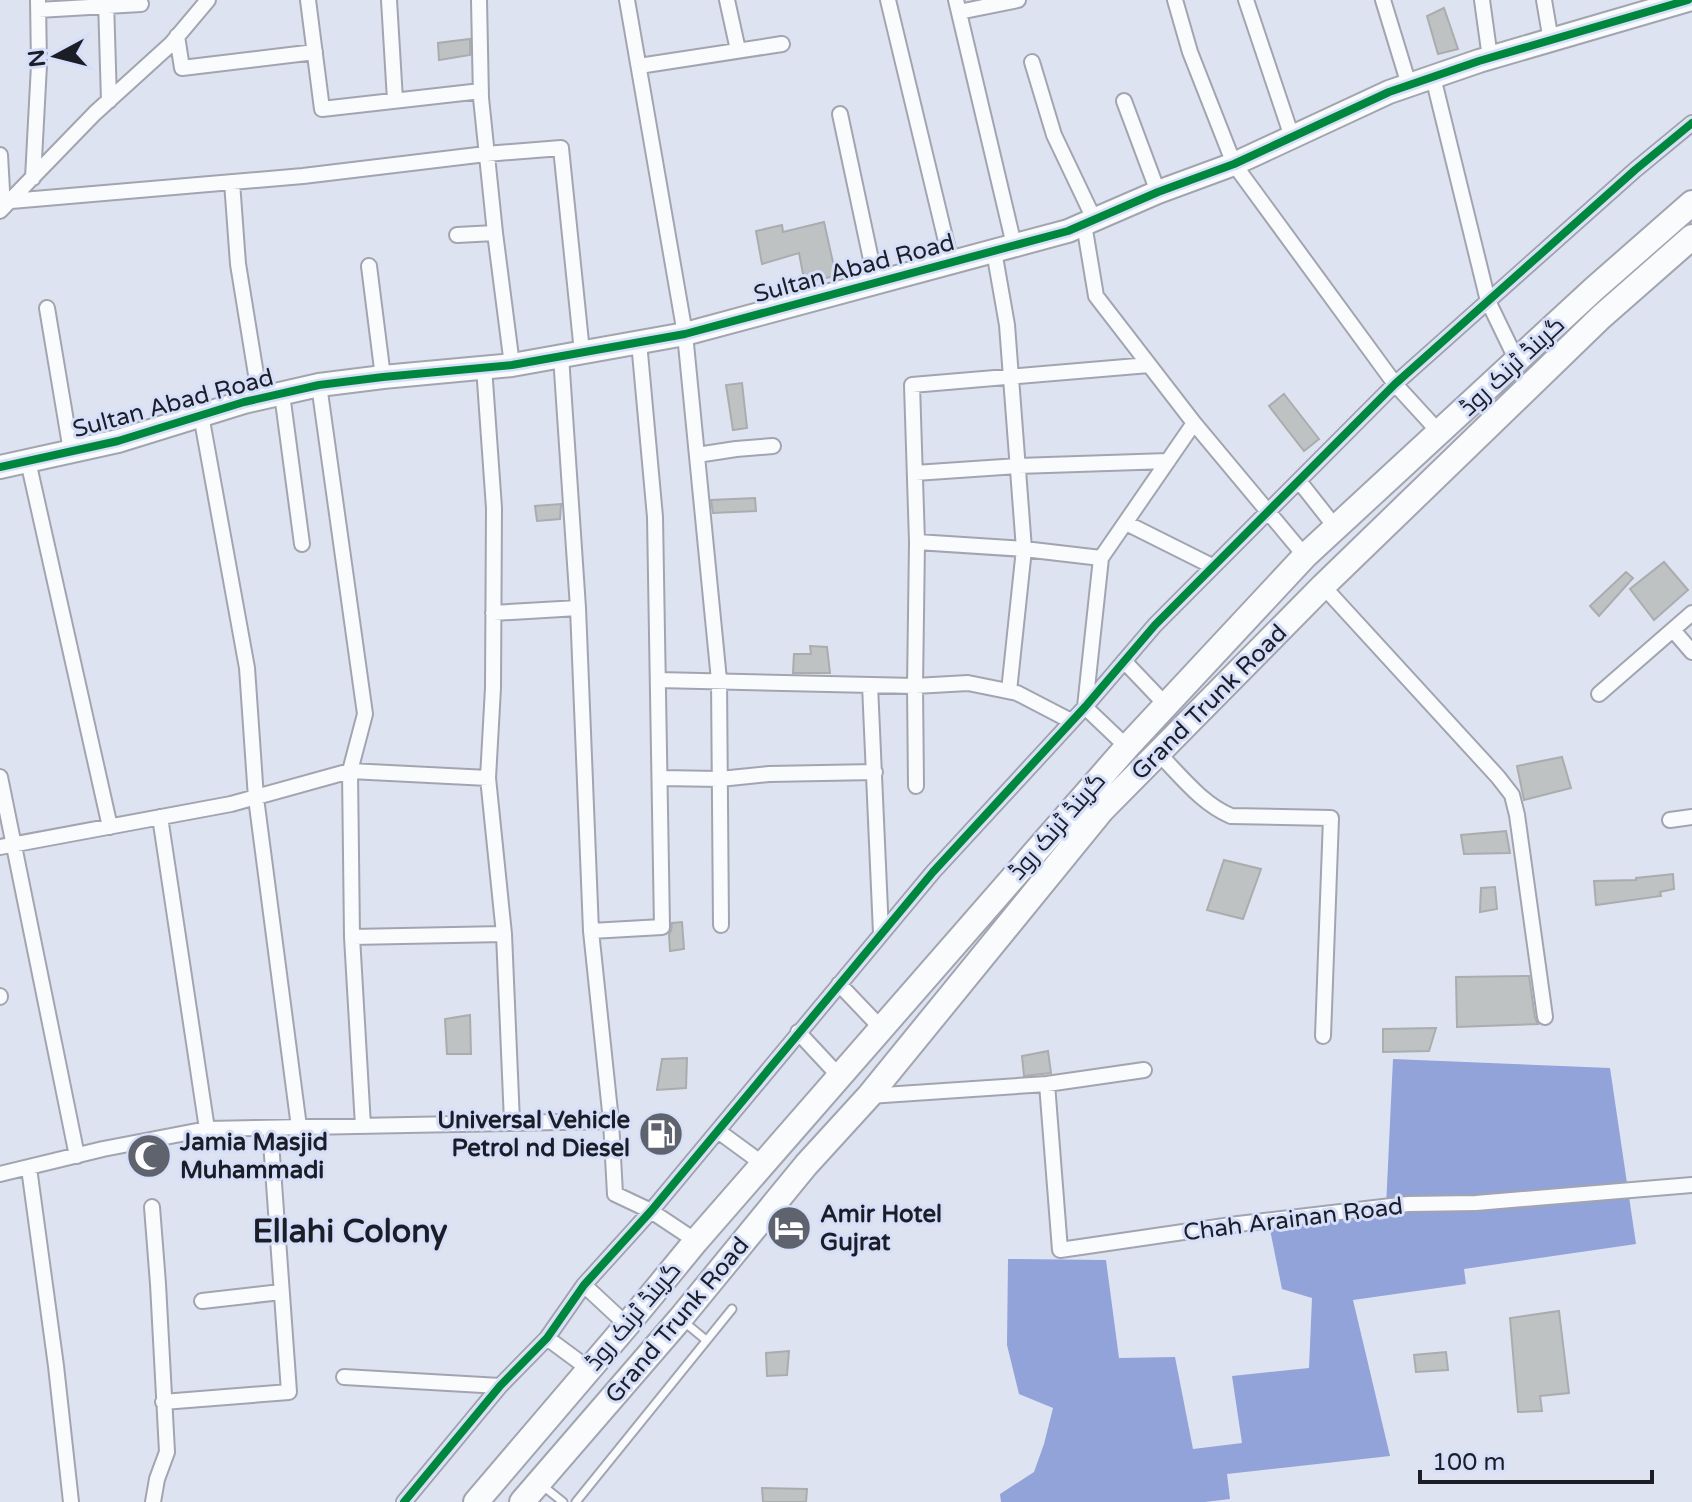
<svg xmlns="http://www.w3.org/2000/svg" width="1692" height="1502" viewBox="0 0 1692 1502" font-family="'Varela Round',Cairo,sans-serif">
<style>
.water{fill:#92a3da}
.building{fill:#bfc2c3;stroke:#aaacad;stroke-width:2}
.lines{fill:none;stroke-linecap:round;stroke-linejoin:round}
.lane-casing{stroke:#a2a5b0;stroke-width:11}
.street-casing{stroke:#a2a5b0;stroke-width:18}
.secondary-casing{stroke:#a2a5b0;stroke-width:26}
.primary-casing{stroke:#a2a5b0;stroke-width:28}
.lane{stroke:#fafbfd;stroke-width:7}
.street{stroke:#fafbfd;stroke-width:14}
.secondary{stroke:#fafbfd;stroke-width:22}
.primary{stroke:#fafbfd;stroke-width:24}
.cycleway-casing{stroke:#d6dff9;stroke-width:13}
.cycleway{stroke:#00873e;stroke-width:8}
.labels{text-anchor:middle;stroke-width:6;stroke-linejoin:round;paint-order:stroke}
.street-label{font-size:24px;fill:#1b1e27;stroke:#d6dff9}
.poi-label{font-size:24px;font-weight:bold;fill:#1b1e27;stroke:#d6dff9;text-anchor:start}
.district-label{font-size:32px;font-weight:bold;fill:#1b1e27;stroke:#d6dff9}
</style>
<rect width="100%" height="100%" fill="#dee3f1"/>
<path class="water" d="M1393 1059 1610 1068 1636 1244 1464 1269 1466 1284 1353 1300 1390 1456 1227 1474 1230 1499 1205 1502H1001L1000 1494 1034 1472 1044 1444 1053 1408 1019 1394 1007 1345 1008 1259 1106 1260 1119 1358 1175 1357 1193 1449 1242 1443 1232 1376 1309 1368 1312 1298 1282 1289 1268 1220 1386 1207Z"/>
<path class="building" d="M1444 8 1458 49 1438 54 1427 16Z
M470 39V55L439 60 438 43Z
M824 222 836 276 811 281 803 274 799 253 762 264 756 231 782 225 783 232Z
M742 383 747 428 733 430 726 385Z
M1284 394 1319 439 1304 451 1269 406Z
M755 498 756 511 713 513 711 500Z
M561 504 560 519 537 521 535 506Z
M1664 562 1688 590 1654 620 1630 589Z
M1626 572 1633 578 1599 616 1590 606Z
M810 646 827 647 830 673H793L794 654H811Z
M1562 757 1571 788 1524 800 1517 766Z
M1506 831 1510 853 1464 854 1461 835Z
M1224 860 1261 869 1243 919 1207 910Z
M1673 874 1674 889 1660 892 1661 896 1596 905 1594 881 1636 880V878Z
M1495 887 1497 909 1480 912 1481 888Z
M682 922 684 949 670 951 669 934 671 931 672 923Z
M1529 976 1535 1018 1538 1024 1457 1027 1456 977Z
M470 1015 471 1054H447L445 1019Z
M1436 1028 1429 1051 1383 1052V1029Z
M1048 1051 1051 1073 1024 1076 1022 1056Z
M687 1058 686 1088 657 1090 662 1059Z
M1559 1311 1569 1393 1540 1396 1542 1411 1518 1412 1510 1318Z
M789 1351 787 1375 767 1376 766 1353Z
M1446 1352 1448 1370 1416 1372 1414 1355Z
M762 1488 807 1489 806 1502H763Z"/>
<g class="lines">
<g class="lane-casing">
<path id="lane" d="M683 1321 706 1340
M543 1486 563 1502
M576 1502 732 1309"/>
</g>
<g class="street-casing">
<path id="street" d="M308 0 322 109 481 91
M389 0 395 100
M479 0 481 98 495 233 512 365
M627 0 685 334 719 680 721 925
M727 0 738 50
M888 0 951 262
M956 0 1014 245
M1175 0 1190 52 1234 164 1395 384 1439 432
M1246 0 1292 137
M1383 0 1409 85
M1482 0 1490 58
M1544 0 1551 41
M106 1 109 101
M38 10 141 4
M959 12 1018 0
M177 36 182 68 315 52
M1032 62 1054 135 1094 219
M639 66 782 44
M1433 77 1488 301 1517 361
M1124 101 1158 192
M840 114 876 283
M0 155 3 208
M33 178 39 65 38 0
M232 182 238 264 260 399
M11 201 303 176 486 154 561 148 582 352
M0 211 95 113 171 44 208 0
M1084 224 1096 296 1194 423
M457 235 495 233
M994 251 1007 325 1024 549 917 542 915 686 968 683 1017 693 1071 721
M369 266 383 377
M47 308 71 451
M561 356 578 608 591 931
M484 367 494 508 493 688 488 778
M319 385 365 714 350 771 352 937 363 1126
M282 394 302 544
M201 415 247 668 256 798 299 1127
M697 455 736 449 773 446
M28 461 110 827
M915 473 1018 466 1168 461
M1299 481 1336 528
M1126 523 1212 566
M917 542 912 385 1149 365
M1323 586 1498 777 1512 795 1517 815 1545 1017
M493 613 578 608
M1673 630 1692 652
M1124 661 1166 705
M658 680 915 686 916 786
M870 685 881 933
M1009 691 1024 549 1101 558
M1599 694 1692 613
M1127 747 1085 707 1101 558 1194 423 1305 556
M1158 753C1181 776 1201 803 1231 816L1331 818 1323 1036
M0 777 77 1156
M661 778 720 779 769 774 875 772
M160 817 207 1129
M1670 820 1692 817
M0 847 231 804 350 771 488 778 504 934
M352 937 504 934 512 1122
M839 984 881 1028
M0 996V997
M798 1032 839 1076
M1047 1084 1060 1250 1238 1224 1408 1204 1476 1203 1692 1185
M869 1096 1047 1084 1144 1070
M611 1121 591 931 662 927 655 517 639 342
M718 1131 763 1164
M29 1168 56 1366 71 1502
M0 1174 103 1149 207 1129 611 1121 615 1194 651 1211 696 1241
M152 1207 158 1284 167 1452 157 1479 153 1502
M584 1285 627 1325
M202 1301 281 1292
M547 1338 589 1369
M344 1377 500 1386
M163 1402 289 1392 270 1128
M404 1502 500 1386 547 1338 584 1285 651 1211 933 872 1085 707 1155 625 1395 384 1635 170 1692 123"/>
</g>
<g class="secondary-casing">
<path id="secondary" d="M0 467 118 441 244 402 319 385 383 377 512 365 685 334 1068 231 1158 192 1234 164 1389 92 1479 61 1688 0"/>
</g>
<g class="primary-casing">
<path id="primary" d="M476 1502 627 1325 696 1241 1127 747 1305 556 1594 289 1692 203
M522 1502 680 1319 806 1165 869 1096 1102 810 1323 586 1601 317 1692 237"/>
</g>
<use href="#lane" class="lane"/>
<use href="#street" class="street"/>
<use href="#secondary" class="secondary"/>
<use href="#primary" class="primary"/>
<g class="cycleway-casing">
<path id="cycleway" d="M0 467 118 441 244 402 319 385 383 377 512 365 685 334 1068 231 1158 192 1234 164 1389 92 1479 61 1688 0
M404 1502 500 1386 547 1338 584 1285 651 1211 933 872 1085 707 1155 625 1395 384 1635 170 1692 123"/>
</g>
<use href="#cycleway" class="cycleway"/>
</g>
<defs>
<g id="fuel-disc" transform="scale(2.3)"><circle r="9.5" fill="#5f636e" stroke="#d6dff9"/><path d="M-5.5-6h7V0h2V4h1.3V-2.5L3-4.5l.8-.8L6-3V5H2.5V1h-1V6h-7ZM-4.2-4.7v3.2H.2V-4.7Z" fill="#fff"/></g>
<g id="mosque-disc" transform="scale(2.3)"><circle r="9.5" fill="#5f636e" stroke="#d6dff9"/><path d="M3.5-4.9A6 6 0 1 0 3.5 4.9A5 5 0 1 1 3.5-4.9Z" fill="#fff"/></g>
<g id="hotel-disc" transform="scale(2.3)"><circle r="9.5" fill="#5f636e" stroke="#d6dff9"/><path d="M-6-4.5h1.5V1H6V5H4.5V3h-9V5H-6ZM-4 0a1.8 1.8 0 1 1 3.6 0ZM.5 0V-2.5h3Q6-2.5 6 0Z" fill="#fff"/></g>
</defs>
<g fill-rule="evenodd">
<use href="#fuel-disc" x="661" y="1134"/>
<use href="#mosque-disc" x="149" y="1156"/>
<use href="#hotel-disc" x="789" y="1228"/>
</g>
<g class="labels">
<g class="street-label">
<text transform="translate(854 268) rotate(-15)" y="8">Sultan Abad Road</text>
<text transform="translate(1512 366) rotate(-43)" y="8">گرینڈ ٹرنک روڈ</text>
<text transform="translate(173 403) rotate(-15)" y="8">Sultan Abad Road</text>
<text transform="translate(1209 702) rotate(-45)" y="8">Grand Trunk Road</text>
<text transform="translate(1057 826) rotate(-49)" y="8">گرینڈ ٹرنک روڈ</text>
<text transform="translate(1293 1219) rotate(-7)" y="8">Chah Arainan Road</text>
<text transform="translate(633 1316) rotate(-50)" y="8">گرینڈ ٹرنک روڈ</text>
<text transform="translate(677 1320) rotate(-50)" y="8">Grand Trunk Road</text>
</g>
<g class="poi-label">
<text x="630" y="1128" text-anchor="end">Universal Vehicle<tspan x="630" dy="28">Petrol nd Diesel</tspan></text>
<text x="180" y="1150">Jamia Masjid<tspan x="180" dy="28">Muhammadi</tspan></text>
<text x="820" y="1222">Amir Hotel<tspan x="820" dy="28">Gujrat</tspan></text>
</g>
<g class="district-label">
<text x="350" y="1242">Ellahi Colony</text>
</g>
</g>
<g transform="translate(56 56) rotate(263)" stroke="#d6dff9" stroke-width="6" paint-order="stroke">
<path d="M0-6L14 30L0 20L-14 30Z" fill="#1b1e27"/>
<text y="-12" font-size="22" font-weight="bold" text-anchor="middle" fill="#1b1e27">N</text>
</g>
<path d="M1420 1470v12h232v-12" fill="none" stroke="#1b1e27" stroke-width="4"/>
<text x="1432" y="1470" font-size="24" fill="#1b1e27" stroke="#d6dff9" stroke-width="6" paint-order="stroke">100 m</text>
</svg>
